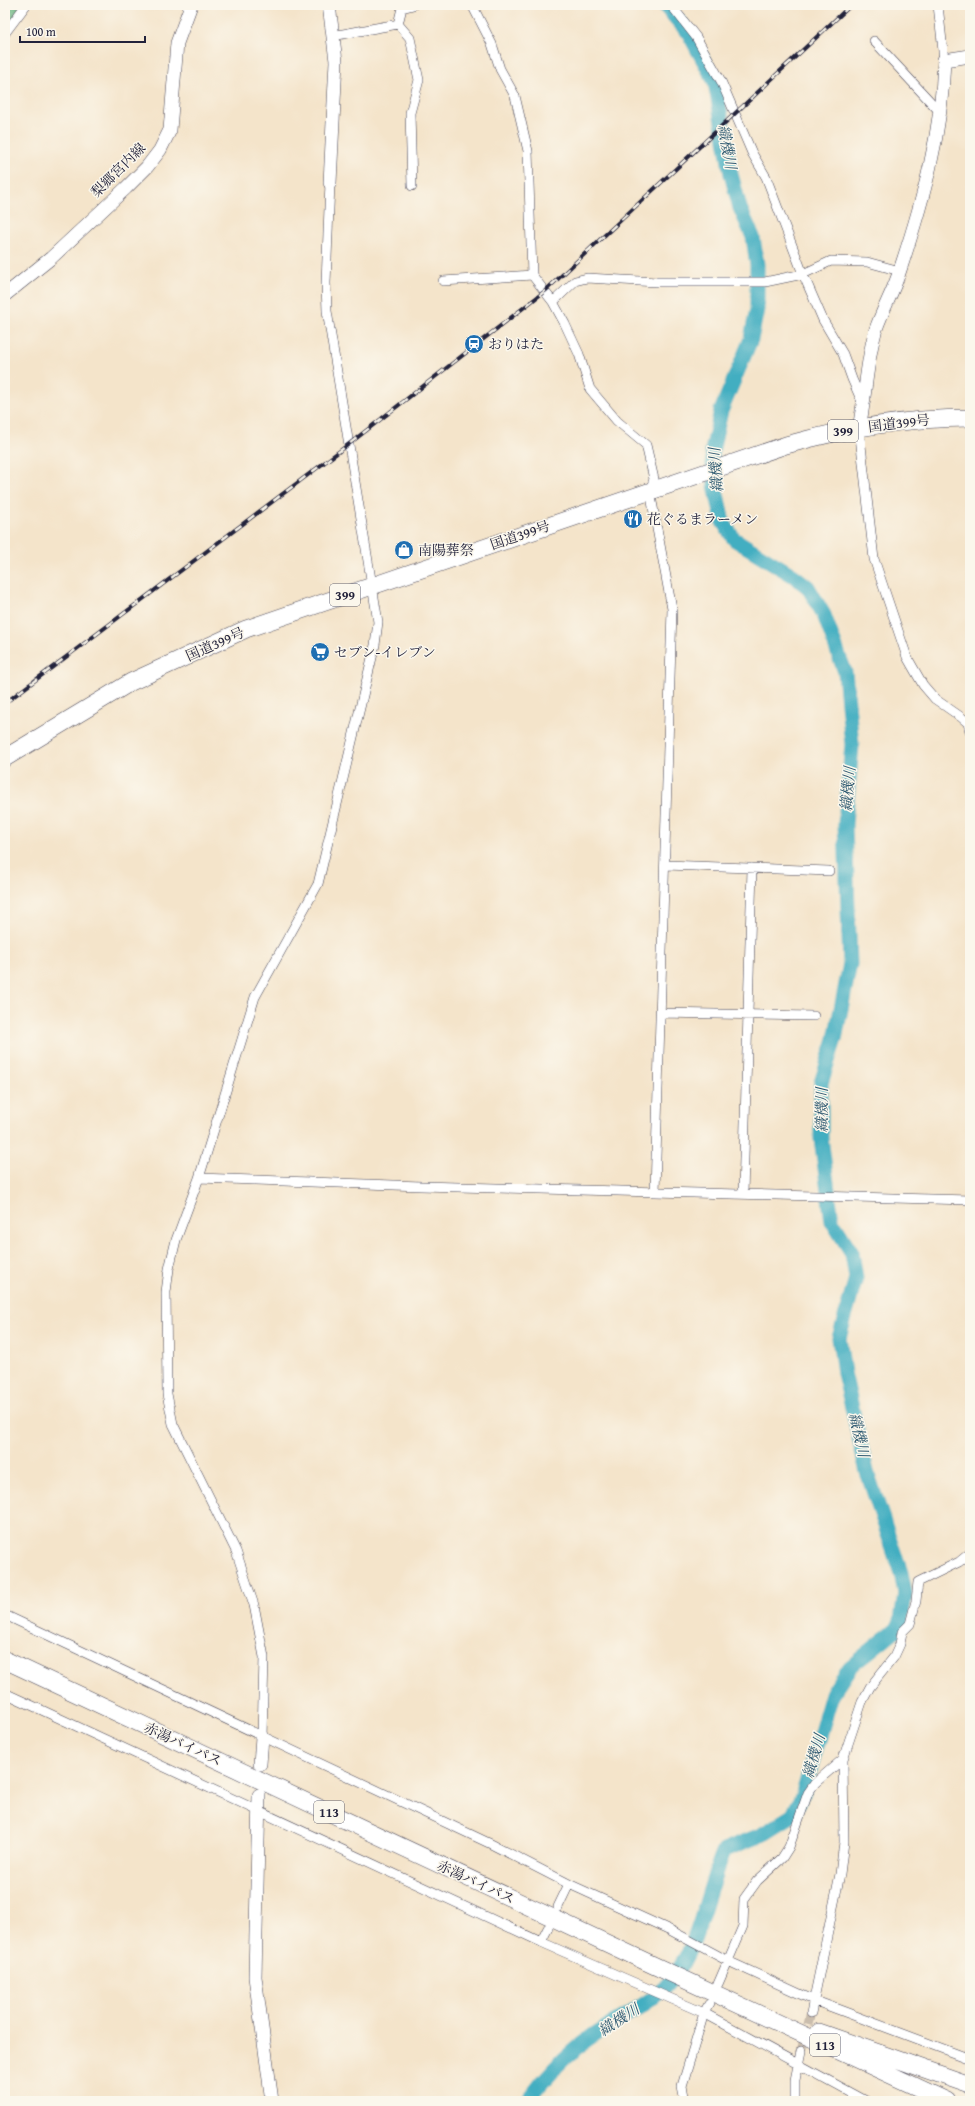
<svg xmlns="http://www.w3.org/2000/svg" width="975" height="2106" viewBox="0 0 975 2106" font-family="'Gentium Book Plus','Noto Serif JP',serif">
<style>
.forest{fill:#67b580;stroke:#446c5e}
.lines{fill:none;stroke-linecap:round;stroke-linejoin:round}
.river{stroke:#42aec1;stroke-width:15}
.street-tunnel{stroke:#cabdad;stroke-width:9;stroke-dasharray:9 4.5;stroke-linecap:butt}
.street-casing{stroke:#423f50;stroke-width:10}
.secondary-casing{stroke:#423f50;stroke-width:14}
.highway-casing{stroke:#423f50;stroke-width:18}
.street{stroke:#fff;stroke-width:9}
.secondary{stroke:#fff;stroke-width:13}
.highway{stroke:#fff;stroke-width:17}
.rail-casing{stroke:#22223b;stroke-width:4}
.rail{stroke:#fbf7ec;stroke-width:2.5;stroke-dasharray:8;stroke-linecap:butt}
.labels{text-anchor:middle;stroke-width:3;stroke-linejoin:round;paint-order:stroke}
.shield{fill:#fbf7ec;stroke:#636270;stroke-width:1}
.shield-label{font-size:13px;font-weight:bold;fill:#22223b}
.street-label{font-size:14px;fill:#22223b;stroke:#fbf7ec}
.poi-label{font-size:14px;fill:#22223b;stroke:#fbf7ec;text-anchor:start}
.water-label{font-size:15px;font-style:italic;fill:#2f5a71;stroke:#fbf7ec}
</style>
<rect width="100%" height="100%" fill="#fbf7ec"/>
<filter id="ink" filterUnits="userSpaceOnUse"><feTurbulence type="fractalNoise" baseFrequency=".025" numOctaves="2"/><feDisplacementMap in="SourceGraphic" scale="8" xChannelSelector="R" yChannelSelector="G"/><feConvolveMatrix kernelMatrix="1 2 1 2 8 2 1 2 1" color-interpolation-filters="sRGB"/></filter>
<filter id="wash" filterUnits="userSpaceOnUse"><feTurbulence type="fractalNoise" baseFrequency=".012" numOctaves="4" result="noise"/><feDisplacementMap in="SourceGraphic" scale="16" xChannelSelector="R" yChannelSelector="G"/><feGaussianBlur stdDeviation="0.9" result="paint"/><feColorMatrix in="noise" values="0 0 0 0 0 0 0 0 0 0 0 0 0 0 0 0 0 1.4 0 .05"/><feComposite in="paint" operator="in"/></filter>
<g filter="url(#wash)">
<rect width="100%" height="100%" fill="#f4e4ca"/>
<path class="forest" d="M5 5H20L5 43Z"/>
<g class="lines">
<path class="river" d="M528 2101C549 2071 578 2043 610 2025 634 2010 653 2002 671 1980 700 1945 706 1891 724 1850L761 1835 793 1815 803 1794 832 1694 850 1667 897 1629 901 1621 905 1593 901 1573 867 1472 844 1373 839 1338 856 1278 852 1253 832 1221 821 1138V1083L835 1039 850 964 845 824 852 745 845 672 824 615 808 587 794 576 734 539 723 522 715 485 712 451 721 411 751 339 757 309V265L753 237 740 208 731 174 715 82 688 32 664 5"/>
</g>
</g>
<g filter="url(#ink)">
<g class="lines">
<path class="street-tunnel" d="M801 2051 811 2013"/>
<g class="street-casing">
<path id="street" d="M472 5 492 44 500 69 515 96 528 151 532 275 553 302 565 324 579 354 590 389 617 421 646 445 654 479 650 491 672 609 655 1192
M671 5 696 37 721 81 752 153 766 177 803 274 823 320 843 354 852 379 863 404
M938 5 944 60
M398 24 410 38 419 80 410 113 412 186
M5 33 26 5
M332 36 398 24 402 8 413 5
M874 41 940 112
M443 281 532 275
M553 302 575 281 587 278 657 282H765L803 274 831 261 867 262 900 271
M859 428 874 559 907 657 923 685 935 699 961 717 968 723 970 732
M666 865 829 871
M661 1013 814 1016
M199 1178 421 1186 970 1200
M743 1194 752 868
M5 1615 491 1844 569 1884 670 1930 728 1961 813 2000 970 2059
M5 1693 541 1942 704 2013 866 2101
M262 1737 264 1657 254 1605 236 1551 173 1424 167 1394 166 1292 169 1269 176 1240 199 1178 255 997 318 884 375 645 378 622 327 311 326 283 330 183
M558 1907 569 1884
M541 1942 548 1928
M718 1984 743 1926 744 1899 757 1881 782 1858 789 1847 808 1793 815 1783 843 1759
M811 2013 840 1874 844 1842 843 1759 862 1702 870 1687 894 1657 900 1644 902 1632 910 1624 916 1601 918 1582 959 1562 970 1553
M685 2101 682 2086 704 2013 709 2004
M795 2101V2080L801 2051"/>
</g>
<g class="secondary-casing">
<path id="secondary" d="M329 5 336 61 330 183
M5 295 51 258 126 188 147 167 160 150 170 130 177 43 191 5
M859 428C866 395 866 361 876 329 883 309 894 290 900 270 923 201 942 133 944 60L970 56
M260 1764 262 1737
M259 1795 255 1977 272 2101"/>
</g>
<g class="highway-casing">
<path id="highway" d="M5 758 131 682 246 629 786 445C846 428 907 418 970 418
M5 1660 653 1965 947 2101
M819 2032 970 2085"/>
</g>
<use href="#street" class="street"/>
<use href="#secondary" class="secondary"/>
<use href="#highway" class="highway"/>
<g class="rail-casing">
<path id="rail" d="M5 703 349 444 545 291 851 5"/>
</g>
<use href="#rail" class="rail"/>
</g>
</g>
<defs>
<g id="station-disc" transform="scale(1)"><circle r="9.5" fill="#1f6fb2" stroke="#fbf7ec"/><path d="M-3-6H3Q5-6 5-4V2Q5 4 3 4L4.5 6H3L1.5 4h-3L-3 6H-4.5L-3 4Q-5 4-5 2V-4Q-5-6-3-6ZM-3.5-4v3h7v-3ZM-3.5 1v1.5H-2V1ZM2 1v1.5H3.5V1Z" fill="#fff"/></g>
<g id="restaurant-disc" transform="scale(1)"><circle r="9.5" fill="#1f6fb2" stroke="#fbf7ec"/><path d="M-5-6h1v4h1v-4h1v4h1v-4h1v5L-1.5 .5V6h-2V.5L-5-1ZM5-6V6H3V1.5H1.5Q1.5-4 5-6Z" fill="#fff"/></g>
<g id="shop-disc" transform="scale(1)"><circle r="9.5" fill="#1f6fb2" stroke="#fbf7ec"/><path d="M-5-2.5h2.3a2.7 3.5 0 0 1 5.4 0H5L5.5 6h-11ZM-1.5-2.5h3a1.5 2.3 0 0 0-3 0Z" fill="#fff"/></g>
<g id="supermarket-disc" transform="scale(1)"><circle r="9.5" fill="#1f6fb2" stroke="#fbf7ec"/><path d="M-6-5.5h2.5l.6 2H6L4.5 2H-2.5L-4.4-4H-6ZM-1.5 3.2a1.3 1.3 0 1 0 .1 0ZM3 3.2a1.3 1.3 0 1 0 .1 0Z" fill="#fff"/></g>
</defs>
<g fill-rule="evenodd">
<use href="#station-disc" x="474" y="344"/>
<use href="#restaurant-disc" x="633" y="519"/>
<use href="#shop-disc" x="404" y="550"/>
<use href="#supermarket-disc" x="320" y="652"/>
</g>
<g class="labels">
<g class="shield">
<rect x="828" y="420" width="30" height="22" rx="3"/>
<rect x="330" y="584" width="30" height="22" rx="3"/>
<rect x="314" y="1801" width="30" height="22" rx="3"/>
<rect x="810" y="2034" width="30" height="22" rx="3"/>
</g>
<g class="shield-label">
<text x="843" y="436">399</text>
<text x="345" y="600">399</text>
<text x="329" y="1817">113</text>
<text x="825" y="2050">113</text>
</g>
<g class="street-label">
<text transform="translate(118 170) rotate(-45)" y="5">梨郷宮内線</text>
<text transform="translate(899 423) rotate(-7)" y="5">国道399号</text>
<text transform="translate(520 535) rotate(-19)" y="5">国道399号</text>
<text transform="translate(215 644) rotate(-24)" y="5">国道399号</text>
<text transform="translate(183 1744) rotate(25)" y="5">赤湯バイパス</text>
<text transform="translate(476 1882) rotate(25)" y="5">赤湯バイパス</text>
</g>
<g class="poi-label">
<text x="488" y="349">おりはた</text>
<text x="647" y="524">花ぐるまラーメン</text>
<text x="418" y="555">南陽葬祭</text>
<text x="334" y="657">セブン-イレブン</text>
</g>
<g class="water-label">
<text transform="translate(727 147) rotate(80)" y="5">織機川</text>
<text transform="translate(716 470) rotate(-94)" y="5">織機川</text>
<text transform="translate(848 789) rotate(-85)" y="5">織機川</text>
<text transform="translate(822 1110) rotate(-90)" y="5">織機川</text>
<text transform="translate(859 1435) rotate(77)" y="5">織機川</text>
<text transform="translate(814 1756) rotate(-74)" y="5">織機川</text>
<text transform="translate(619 2020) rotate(-33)" y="5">織機川</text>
</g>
</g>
<rect width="975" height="2106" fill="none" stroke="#fbf7ec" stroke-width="20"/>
<path d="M20 36v6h125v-6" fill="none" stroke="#22223b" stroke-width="2"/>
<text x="26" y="36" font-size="12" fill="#22223b" stroke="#fbf7ec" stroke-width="3" paint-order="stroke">100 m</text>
</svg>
